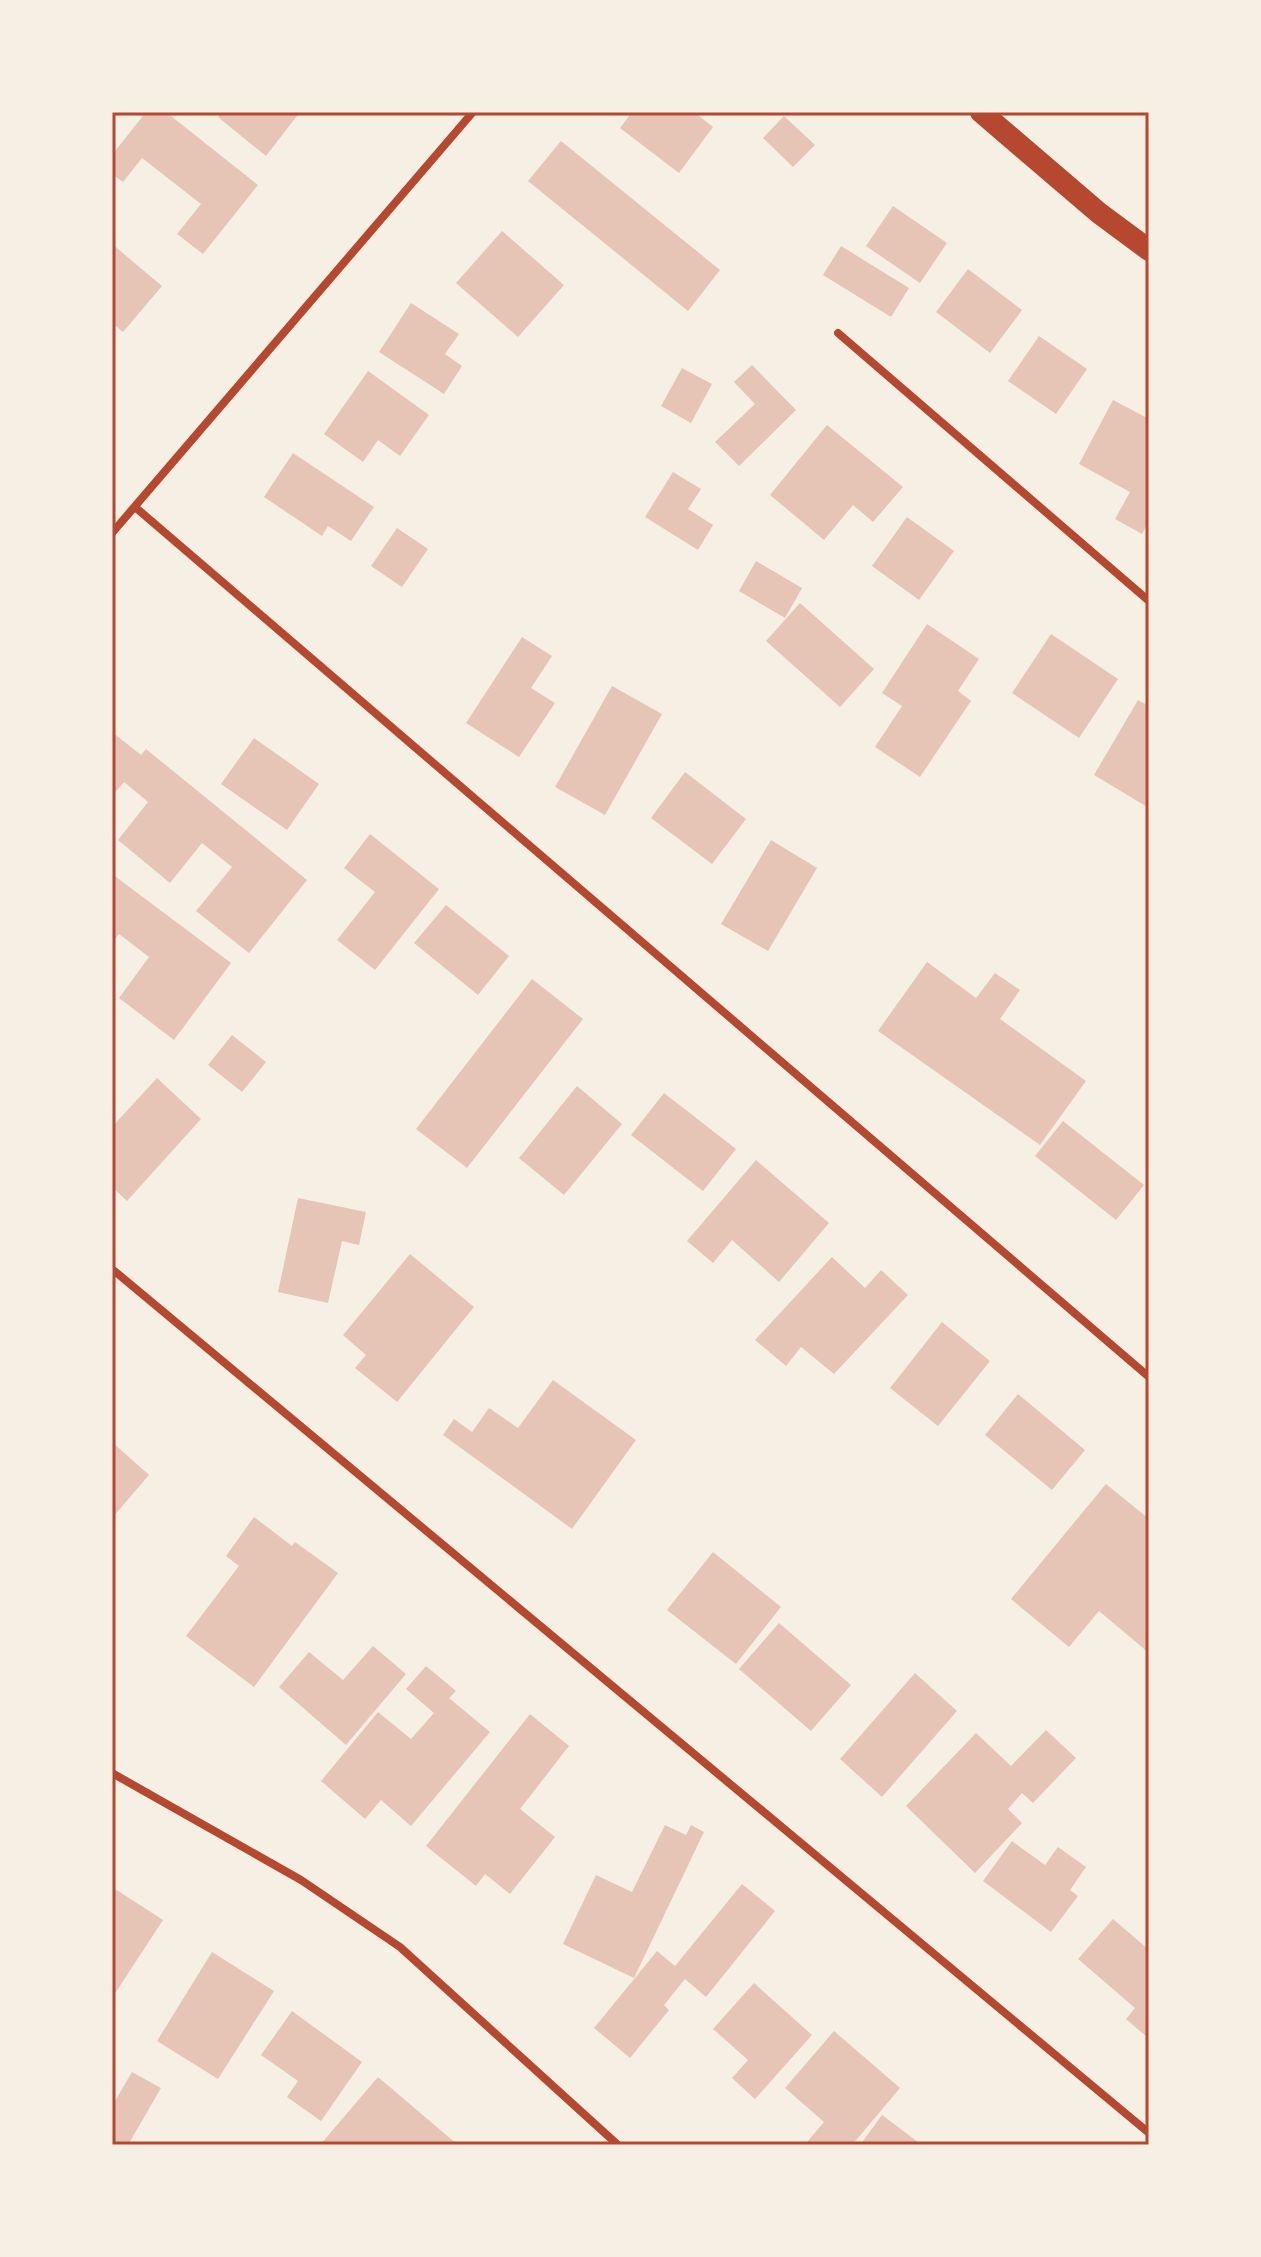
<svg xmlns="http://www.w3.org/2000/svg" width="1261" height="2257" viewBox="0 0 1261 2257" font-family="'Nunito Sans',sans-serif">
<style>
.building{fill:#e6c5b7}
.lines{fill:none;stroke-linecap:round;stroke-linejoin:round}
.minor{stroke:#b5482f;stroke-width:8}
.trunk{stroke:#b5482f;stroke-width:22}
.neatline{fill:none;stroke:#b5482f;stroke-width:3}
</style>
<rect width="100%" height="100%" fill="#f6efe4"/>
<path class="building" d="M146 112H166L258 185 203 254 177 234 201 204 142 158 123 182 112 174V155Z
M222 112H300L266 156 218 117Z
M632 112H694L713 127 679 173 620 128Z
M784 116 815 145 793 167 763 138Z
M561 141 720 270 688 311 528 181Z
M893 206 947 243 920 283 866 246Z
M502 231 564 285 518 337 456 283Z
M112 244 162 286 123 332 112 323Z
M841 246 909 288 891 317 823 275Z
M968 269 1022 310 990 353 936 312Z
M411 303 459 334 445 354 462 366 444 394 379 352Z
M1039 336 1087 369 1056 414 1008 381Z
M752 365 796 410 739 466 715 442 755 404 734 382Z
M682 368 712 384 691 423 661 406Z
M368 371 429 415 400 456 378 440 363 462 324 434Z
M1113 400 1149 419V520L1142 534 1115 519 1130 492 1079 464Z
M827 425 903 487 873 522 853 505 824 540 770 495Z
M293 453 374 507 351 541 328 526 322 536 264 497Z
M673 472 701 489 688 509 713 525 698 550 645 517Z
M907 517 954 551 919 600 872 566Z
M397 528 428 549 402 587 371 566Z
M756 561 802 588 785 618 739 591Z
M800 603 874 669 840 707 766 641Z
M927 624 979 659 958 691 971 701 920 777 875 747 902 706 882 693Z
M1051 634 1118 679 1079 738 1012 693Z
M522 637 552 656 531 688 555 703 519 757 466 723Z
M612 686 662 714 605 815 555 787Z
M1138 700 1149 706V808L1094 775Z
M112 732 141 755 146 749 307 880 249 953 196 911 232 867 202 843 170 883 118 840 148 802 124 782 112 796Z
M254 738 319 784 287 830 221 784Z
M685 772 746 819 712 864 651 818Z
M370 834 439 889 375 970 337 940 375 892 344 868Z
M771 840 817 868 768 951 721 924Z
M112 874 231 963 174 1040 119 998 149 957 119 934 112 943Z
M446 905 509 956 478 995 414 943Z
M927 962 976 998 995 973 1020 990 1000 1019 1086 1081 1040 1145 878 1031Z
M532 979 583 1019 467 1168 416 1129Z
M232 1035 266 1062 242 1092 208 1065Z
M157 1078 201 1119 127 1201 112 1187V1127Z
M577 1086 622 1124 564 1195 519 1158Z
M664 1093 736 1149 703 1191 631 1135Z
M1063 1121 1144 1185 1116 1220 1035 1156Z
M756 1160 829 1223 779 1282 732 1240 713 1263 687 1241Z
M298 1198 366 1212 359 1245 342 1241 328 1303 278 1292Z
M410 1254 474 1307 397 1402 355 1368 366 1355 343 1335Z
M832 1257 865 1288 881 1270 908 1295 834 1374 801 1347 786 1366 755 1340Z
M942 1322 990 1361 938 1426 890 1388Z
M553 1380 636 1440 572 1529 443 1435 454 1419 472 1432 489 1408 518 1428Z
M1018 1394 1085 1450 1052 1490 985 1435Z
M112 1442 149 1475 112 1518Z
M1106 1484 1149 1519V1653L1099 1611 1069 1647 1011 1599Z
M254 1517 292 1546 295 1542 338 1573 254 1687 186 1636 239 1566 226 1556Z
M713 1552 781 1607 736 1664 667 1610Z
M779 1623 851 1685 811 1731 739 1669Z
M373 1646 406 1674 346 1745 279 1687 309 1652 343 1680Z
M426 1666 456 1691 449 1698 490 1732 411 1826 381 1800 365 1819 321 1781 378 1712 411 1739 434 1713 406 1689Z
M915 1673 957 1711 882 1797 840 1759Z
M530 1714 569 1746 520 1809 555 1837 510 1894 485 1874 476 1886 426 1846Z
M1046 1730 1076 1758 1033 1803 1022 1793 1008 1809 1022 1823 975 1873 906 1806 976 1733 1011 1766Z
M665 1825 686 1835 691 1825 704 1832 634 1978 563 1944 596 1875 632 1892Z
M1012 1841 1045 1865 1058 1847 1086 1867 1070 1890 1078 1896 1051 1932 983 1881Z
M742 1884 775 1911 706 1997 685 1979 664 2005 669 2010 630 2058 594 2028 657 1951 675 1966Z
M112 1887 163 1920 112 1998Z
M1113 1919 1149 1950 1148 2038 1126 2019 1135 2008 1078 1959Z
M212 1952 274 1991 218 2079 157 2041Z
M754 1983 812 2035 755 2099 732 2078 748 2060 713 2029Z
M292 2011 362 2062 321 2121 287 2097 298 2081 261 2055Z
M834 2031 900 2088 852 2145H810L807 2142 824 2122 785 2088Z
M132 2072 161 2088 128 2145H112V2106Z
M378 2077 458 2145H320Z
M882 2115 922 2145H860Z"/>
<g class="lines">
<path class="minor" d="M838 333 1149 601
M135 507 1149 1377
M112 533 473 112
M112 1269 1149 2133
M112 1773 301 1880 400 1947 618 2145"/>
<path class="trunk" d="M981 112 1099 213 1149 250"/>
</g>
<rect width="1261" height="2257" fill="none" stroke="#f6efe4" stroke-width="228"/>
<rect x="114" y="114" width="1033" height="2029" class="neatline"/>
</svg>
